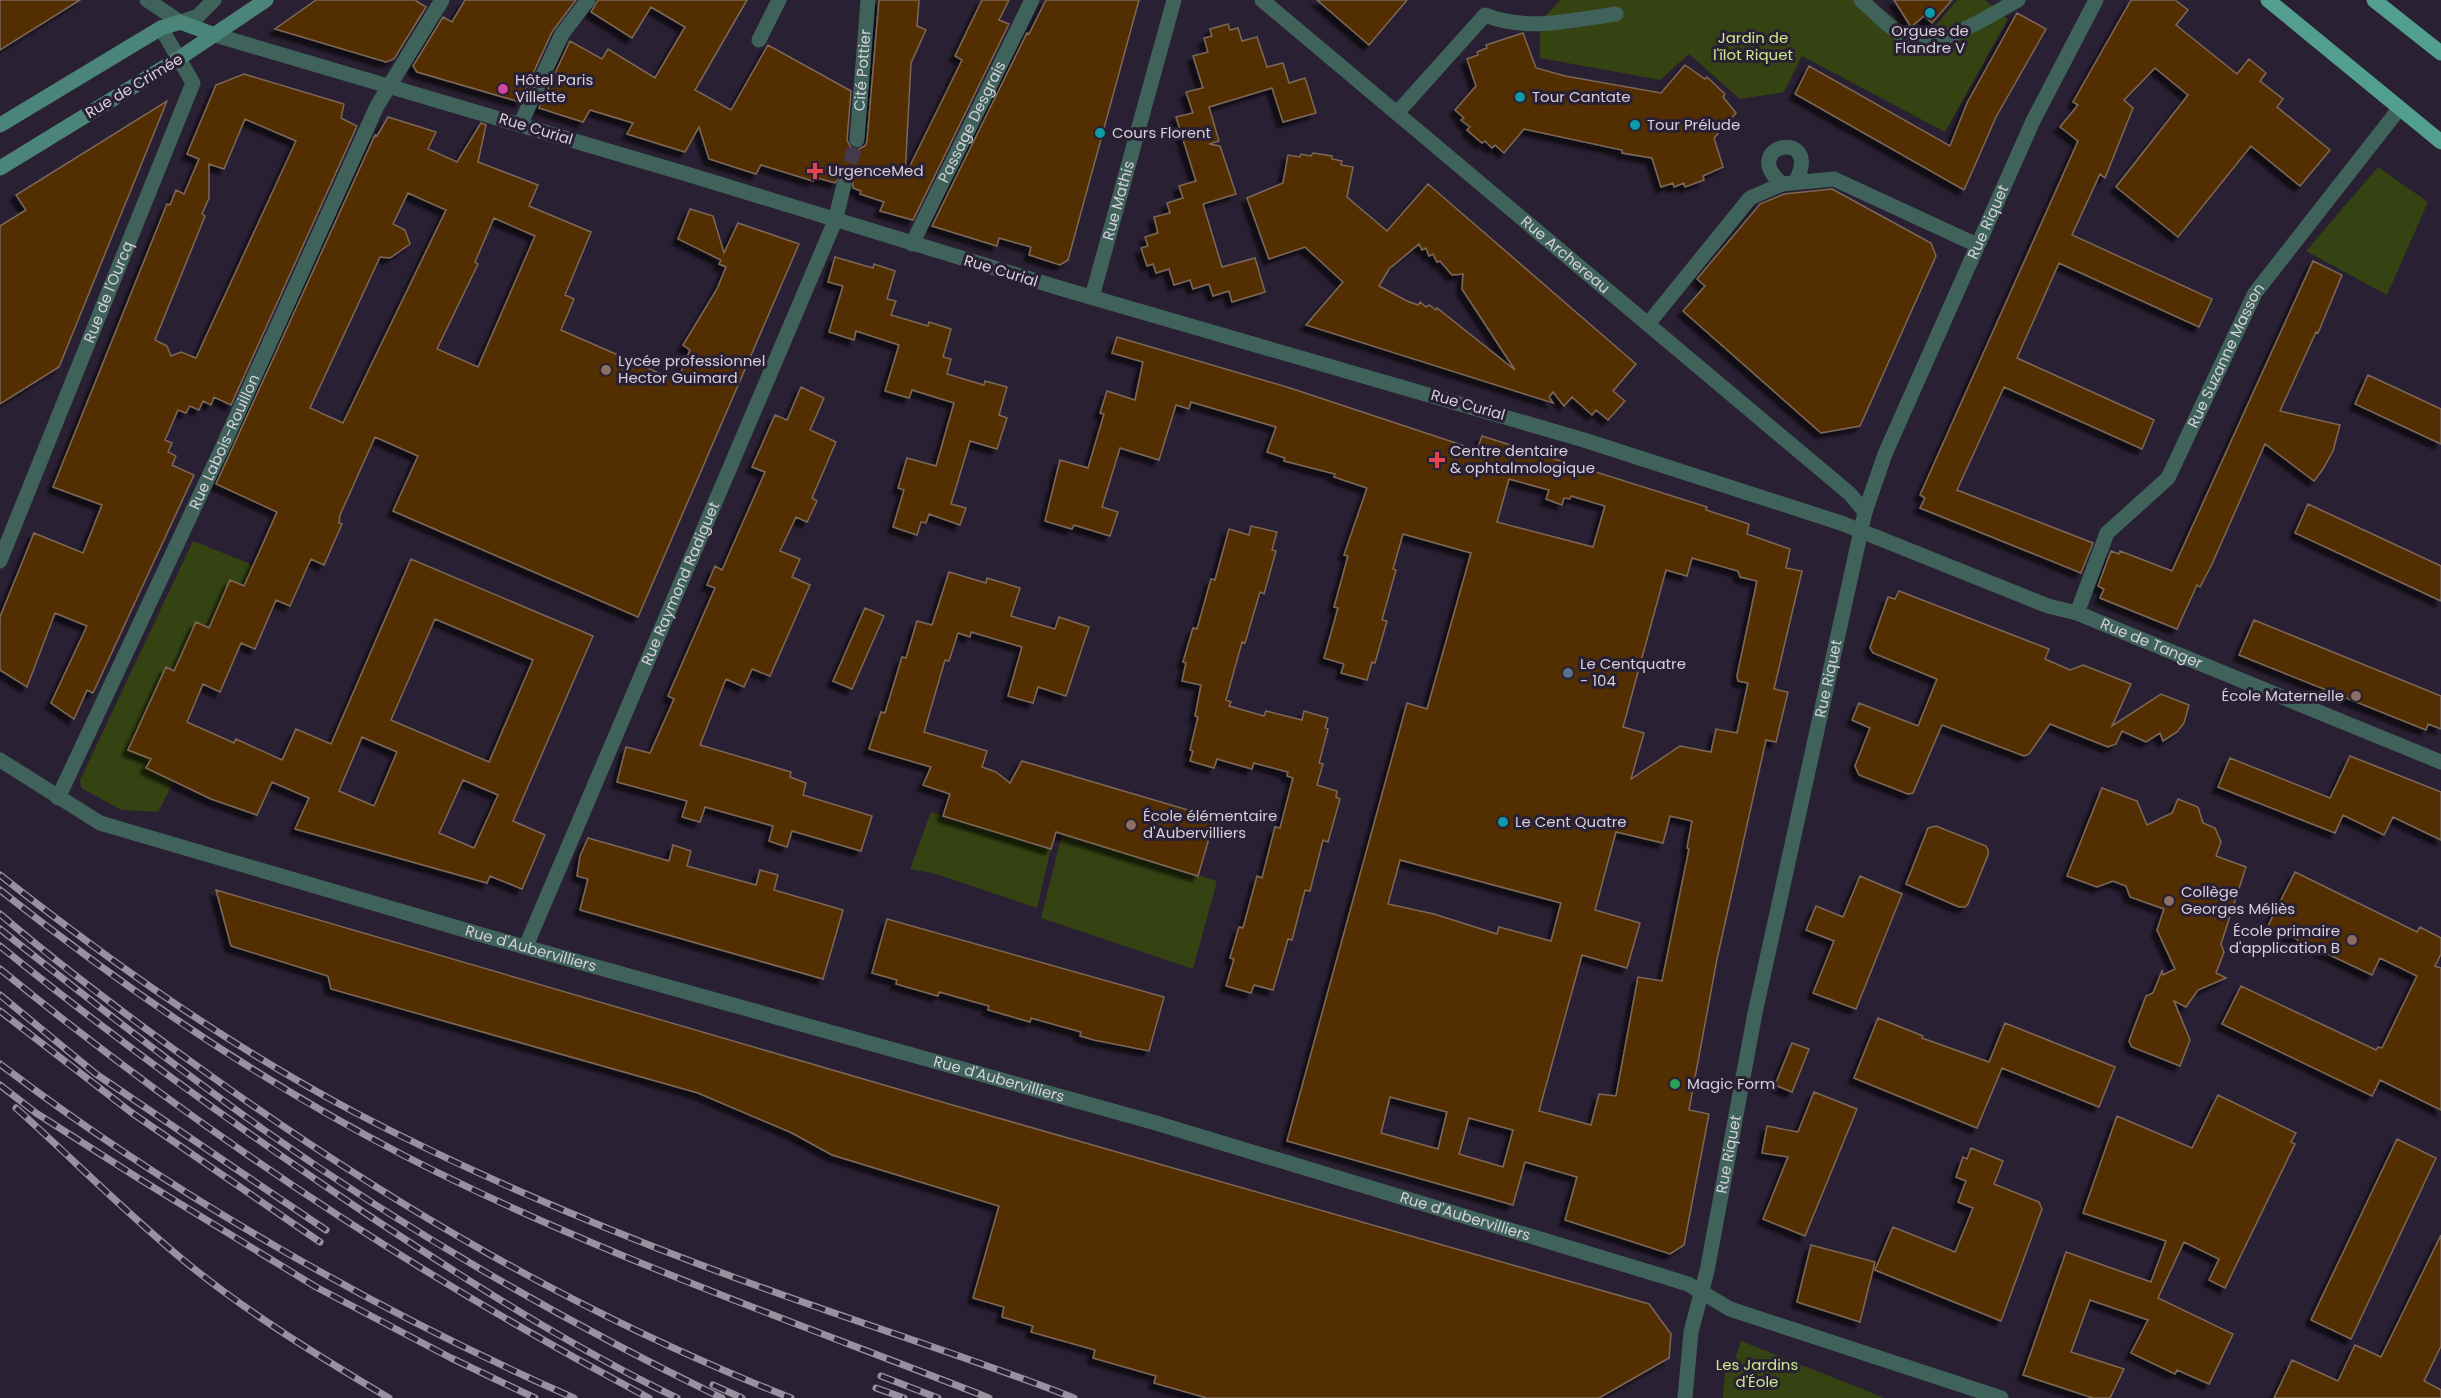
<svg xmlns="http://www.w3.org/2000/svg" width="2441" height="1398" viewBox="0 0 2441 1398" font-family="Poppins,sans-serif">
<style>
.green{fill:#344311}
.building{fill:#532d05;stroke:#7c6857;stroke-width:1.5;fill-rule:evenodd;filter:url(#shadow)}
.lines{fill:none;stroke-linecap:round;stroke-linejoin:round}
.pedestrian-tunnel{stroke:#443a4c;stroke-width:15;stroke-dasharray:15 8;stroke-linecap:butt}
.pedestrian{stroke:#3f625a;stroke-width:15}
.minor{stroke:#3f625a;stroke-width:15}
.tertiary{stroke:#3f625a;stroke-width:15}
.secondary{stroke:#4b8478;stroke-width:15}
.primary{stroke:#529e8f;stroke-width:15}
.rail-casing{stroke:#98919f;stroke-width:7}
.rail{stroke:#2a2033;stroke-width:4.5;stroke-dasharray:14;stroke-linecap:butt}
.culture-dot{fill:#0f9aa8;stroke:#2a2033;stroke-width:2}
.hotel-dot{fill:#d1479c;stroke:#2a2033;stroke-width:2}
.health-dot{fill:#e0444e;stroke:#2a2033;stroke-width:2}
.education-dot{fill:#8d6e63;stroke:#2a2033;stroke-width:2}
.service-dot{fill:#5c6f8a;stroke:#2a2033;stroke-width:2}
.leisure-dot{fill:#2e9e5b;stroke:#2a2033;stroke-width:2}
.labels{text-anchor:middle;stroke-width:6;stroke-linejoin:round;paint-order:stroke}
.poi-label{font-size:15px;fill:#d5cfdb;stroke:#2a2033;text-anchor:start}
.park-label{font-size:15px;fill:#caea8d;stroke:#2a2033}
.street-label{font-size:15px;fill:#d5cfdb;stroke:#2a2033}
</style>
<defs>
<filter id="shadow"><feDropShadow dx="-5.5" dy="5.5" stdDeviation="1.5" flood-color="#0009"/></filter>
</defs>
<rect width="100%" height="100%" fill="#2a2033"/>
<path class="green" d="M1560 0H1871L1907 29 1931 31 1957 0H1985L2008 19 1945 132 1802 56 1784 92 1740 99 1689 54 1660 80 1540 58V22Z
M2378 167 2428 202 2387 295 2306 251Z
M193 541 253 565 250 571 254 573 247 588 219 615 178 673 166 667 129 750 151 759 147 769 174 781 158 812 122 810 81 788 80 780Z
M931 812 1051 848 1037 908 933 873 910 869Z
M1062 834 1217 881 1193 969 1041 918Z
M1741 1341 1885 1398H1723L1725 1370 1731 1372Z"/>
<path class="building" d="M0 0H80L0 50Z
M316 0H415L426 7 394 59 386 62 275 29Z
M465 0H576L552 32 520 102 417 72 413 66 443 17 452 22Z
M598 0H747L695 90 731 110 768 45 851 91 847 140 851 148 857 150 865 146 867 141 879 0H919L917 26 926 30 911 63 905 176 962 60 955 56 982 0H1009L999 20 1009 24 913 220 880 211 884 202 860 194 861 191 853 188V182L847 176H841L835 183 814 177 813 181 761 165 756 174 709 159 699 127 685 152 627 134 633 123 590 110 583 122 539 108 570 41 602 59 608 49 655 78 685 27 651 7 632 38 591 12Z
M1046 0H1139L1068 260 1060 265 1029 255 1031 247 999 238 997 246 932 226 1027 33 1029 34Z
M1317 0H1407L1369 45Z
M1894 0H1952L1932 23 1924 16 1911 27Z
M2131 0H2175L2188 10 2176 25 2237 74 2249 59 2266 73 2260 81 2283 99 2277 107 2330 150 2300 186 2251 146 2178 237 2116 187 2188 95 2155 68 2124 100 2133 108 2105 178 2100 174 2072 235 2212 299 2199 327 2059 263 2017 358 2154 420 2142 449 2004 387 1957 490 2093 543 2081 573 1920 508 1925 498 1920 495 2078 141 2060 127 2078 105 2073 102Z
M2017 13 2046 29 1996 117 1964 190 1795 94 1809 66 1950 146 1967 103Z
M1228 24 1230 30 1238 28 1242 41 1257 37 1267 67 1283 63 1289 83 1305 78 1316 113 1283 122 1272 88 1209 107 1219 141 1209 144 1220 146 1236 194 1203 204 1222 267 1255 258 1265 292 1232 302 1229 291 1213 296 1209 284 1193 289 1190 280 1174 285 1169 269 1156 273 1153 264 1147 266 1141 248 1148 246 1145 237 1158 233 1154 217 1170 213 1167 203 1183 198 1179 186 1196 181 1176 117 1193 113 1186 92 1203 88 1193 56 1208 52 1204 38 1212 36 1210 29Z
M1523 33 1536 68 1565 76 1661 93 1685 65 1705 79 1707 77 1725 94 1723 97 1736 113 1714 138 1723 167 1703 176 1704 180 1685 187 1684 183 1674 187 1673 183 1661 187 1652 158 1622 153V150L1524 129 1504 153 1495 145 1492 148 1485 141 1482 143 1467 130 1470 127 1461 120 1464 118 1455 110 1476 86 1467 59 1478 55 1477 52 1487 48 1486 45Z
M244 74 344 104 341 118 357 126 231 405 214 397 211 405 203 401 199 410 190 406 186 413 178 410 165 440 172 443 168 452 176 456 172 465 194 475 93 693 87 690 74 719 51 703 87 626 55 613 27 687 0 670V617L34 533 83 553 102 505 53 487 167 204 170 205 176 190 184 194 199 159 187 154 216 85ZM245 119 296 141 196 358 181 352 171 356 167 346 155 340 205 216 202 214 209 198V164L224 169Z
M167 101 59 367 0 404V226L26 210 16 195Z
M388 117 436 132 428 149 457 162 481 123 486 125 478 162 538 185 529 206 591 232 565 295 574 299 561 330 677 381 690 350 683 345 717 289 726 267 719 264 721 260 678 239 690 209 713 216 724 253 738 223 799 244 638 617 393 511 418 456 375 437 340 515 339 523 342 524 324 565 311 559 290 606 276 600 255 649 241 643 220 692 203 684 187 722 234 743 236 739 282 760 296 729 331 744 411 559 593 636 513 821 545 835 522 889 490 876 487 883 295 829 309 798 272 782 257 815 211 799 146 768 151 759 128 750 166 667 174 671 196 622 209 628 230 580 244 586 277 512 216 484 375 135 377 136ZM408 193 446 210 343 423 310 408 380 257 390 258 410 244 405 230 393 224ZM494 218 535 236 478 367 437 349 478 264 475 262ZM435 619 533 660 489 762 391 720ZM362 737 397 752 374 806 339 791ZM463 780 498 795 474 848 439 833Z
M1313 153 1332 156V159L1342 161 1341 165 1353 167 1347 197 1387 231 1428 184 1636 364 1613 391 1625 401 1608 420 1596 410 1592 415 1572 397 1564 406 1553 392 1549 397 1553 403 1306 325 1343 282 1305 247 1269 259 1247 198 1283 183 1288 155 1300 157 1301 154 1311 156ZM1419 244 1422 250 1426 248 1429 256 1433 254 1437 262 1440 261 1452 275 1463 274 1462 289 1515 370 1437 308 1436 310 1429 305 1426 307 1420 302 1418 305 1407 301 1379 286 1389 269Z
M1832 189 1931 243 1936 256 1860 426 1821 433 1683 311 1705 286 1697 279 1760 204 1784 194Z
M835 257 873 268 874 264 895 271 887 299 896 301 891 315 928 326 929 322 951 329 943 357 951 359 947 374 984 385 985 381 1007 387 999 415 1007 418 997 449 970 441 951 504 966 508 960 525 929 514 926 523 921 522 917 535 893 527 904 490 898 488 907 458 936 466 954 403 912 390 909 398 885 391 899 345 856 331 854 340 829 332 843 286 828 282Z
M2313 261 2342 275 2318 333 2316 332 2280 411 2340 425 2333 451 2323 469 2314 481 2265 444 2212 564 2200 587 2197 585 2177 629 2100 598 2104 589 2098 586 2111 551 2119 554 2120 551 2172 571Z
M1117 337 1290 388 1477 450 1482 436 1707 507 1706 510 1749 524 1747 534 1790 549 1786 568 1802 571 1774 689 1788 692 1776 742 1766 740 1717 959 1689 1110 1709 1114 1684 1245 1670 1254 1565 1220 1577 1177 1525 1162 1513 1205 1287 1141 1407 703 1427 709 1471 553 1403 534 1393 569 1396 570 1382 620 1387 621 1375 663 1372 662 1367 680 1341 673 1344 664 1324 658 1338 608 1334 607 1348 556 1344 555 1367 488 1334 477 1335 474 1284 461 1285 458 1267 452 1276 427 1191 402 1189 409 1176 405 1159 460 1120 448 1102 507 1118 512 1110 536 1074 525 1072 529 1045 521 1060 460 1088 468 1104 414 1100 413 1107 391 1135 400 1143 362 1112 353ZM1509 479 1549 490 1546 499 1562 505 1564 498 1570 499 1571 496 1605 506 1593 547 1497 522ZM1692 558 1738 571 1740 577 1757 581 1737 676 1738 681 1748 683 1737 733 1716 729 1711 752 1680 746 1631 779 1644 733 1623 727 1666 570 1687 576ZM1670 816 1692 821 1687 848 1689 849 1662 981 1638 977 1616 1096 1599 1094 1591 1125 1539 1111 1582 955 1627 968 1640 923 1595 910 1616 832 1663 843ZM1400 860 1561 903 1551 941 1499 927 1497 934 1434 914 1388 904ZM1390 1097 1447 1112 1438 1149 1381 1133ZM1469 1118 1513 1130 1503 1167 1459 1154Z
M2368 375 2441 409V444L2355 404Z
M801 387 824 398 810 430 836 442 812 498 817 501 807 522 796 517 780 551 800 559 792 577 810 585 770 676 752 669 744 687 726 679 700 745 791 772 790 777 806 783 803 795 872 816 861 851 792 831 787 847 769 841 773 826 705 807 700 822 682 817 687 801 617 782 626 747 650 753 674 699 668 696 715 588 707 585 715 566 722 570 765 472 752 467 775 415 787 420Z
M2308 504 2441 566V601L2295 533Z
M1251 526 1277 532 1272 550 1276 551 1264 594 1260 592 1245 643 1242 642 1226 700 1231 702 1229 706 1264 716 1266 711 1302 720 1304 711 1328 718 1325 728 1328 729 1319 763 1323 764 1317 785 1337 791 1336 797 1340 799 1328 842 1323 840 1310 891 1305 890 1292 940 1288 939 1273 990 1254 985 1251 993 1226 986 1234 959 1230 958 1239 927 1243 928 1257 876 1262 878 1275 827 1280 828 1293 778 1287 776 1288 772 1254 763 1252 769 1217 759 1214 768 1190 761 1193 751 1190 750 1198 717 1195 716 1201 685 1182 681 1186 663 1183 662 1193 628 1197 629 1211 579 1215 580 1229 529 1249 535Z
M949 572 986 583 987 578 1020 588 1011 616 1055 629 1059 617 1089 627 1066 696 1038 687 1033 703 1008 696 1022 647 971 632 970 637 958 633 949 661 945 660 924 732 987 751 982 767 996 772 1010 783 1022 761 1215 818 1198 876 1056 832 1051 849 943 816 950 794 923 785 931 767 869 749 881 712 885 713 902 657 906 658 917 621 932 625Z
M1899 591 2049 649 2045 659 2070 670 2083 665 2131 684 2112 726 2161 694 2189 705 2184 723 2177 732 2163 741 2160 733 2146 742 2122 731 2116 744 2108 747 2050 724 2029 754 2024 756 1942 725 1913 793 1908 794 1859 775 1855 766 1870 728 1852 720 1859 703 1918 726 1937 679 1873 653 1870 648 1888 597 1895 599Z
M865 608 884 616 852 689 833 681Z
M2254 620 2441 696V729L2428 724 2426 730 2239 655Z
M2350 756 2441 792V840L2393 817 2384 835 2343 815 2335 833 2218 787 2230 758 2330 798Z
M2102 788 2137 801 2147 825 2172 813 2178 799 2198 807 2203 823 2215 828 2221 842 2216 856 2246 867 2221 944 2224 952 2216 973 2226 978 2198 990 2186 1007 2174 1001 2190 1040 2180 1066 2132 1047 2129 1041 2146 996 2153 993 2162 971 2163 975 2175 969 2157 930 2164 909 2130 897 2126 886 2113 881 2097 887 2067 876Z
M1936 826 1986 846 1988 850V855L1968 904 1965 907H1959L1906 884 1928 828Z
M588 838 669 861 673 845 691 851 687 866 756 885 760 870 778 875 774 890 843 910 823 979 580 910 588 879 577 876 580 856Z
M2295 872 2417 932 2420 927 2441 938V954L2435 966 2441 968V1110L2380 1080 2372 1096 2222 1024 2241 986 2376 1050 2378 1047 2382 1048 2417 976 2380 958 2372 975 2268 926Z
M1860 876 1902 894 1856 1009 1813 993 1834 941 1806 930 1816 906 1843 917Z
M216 890 949 1104 1649 1304 1671 1334 1669 1358 1599 1398H1207L1154 1383 1156 1376 1093 1358 1095 1350 1031 1332 1033 1326 1002 1317 1004 1307 973 1298 999 1206 832 1155 792 1133 698 1093 331 989 328 976 231 946Z
M887 919 1164 997 1149 1051 1094 1040 1080 1036 1081 1032 1031 1018 1030 1022 1006 1015 988 1010 989 1006 939 992 938 996 896 984 897 980 872 973Z
M1878 1018 1923 1036 1922 1038 1989 1062 2005 1023 2115 1067 2099 1107 2002 1068 1977 1128 1854 1078Z
M1792 1043 1809 1049 1792 1092 1775 1085Z
M1814 1092 1857 1109 1805 1236 1763 1219 1788 1157 1762 1153 1767 1126 1798 1132Z
M2218 1095 2296 1133 2291 1142 2295 1144 2225 1288 2209 1280 2219 1259 2184 1242 2158 1298 2233 1334 2209 1384 2177 1370 2175 1374 2131 1353 2148 1320 2090 1300 2071 1352 2124 1369 2110 1398H2093L2023 1375 2066 1252 2151 1282 2166 1241 2083 1213 2117 1116 2192 1148Z
M2397 1139 2436 1158 2351 1339 2311 1320Z
M1971 1148 2003 1161 1994 1184 2039 1202 2042 1209 2001 1321 1875 1270 1893 1227 1955 1252 1973 1208 1958 1202 1966 1181 1956 1177 1963 1157 1967 1159Z
M2441 1235V1346L2424 1381 2441 1390V1398H2274L2292 1360 2338 1381 2355 1345 2381 1357Z
M1811 1245 1875 1262 1860 1322 1797 1302Z"/>
<g class="lines">
<path class="pedestrian-tunnel" d="M844 185 857 140"/>
<g class="pedestrian">
<path d="M1861 0C1874 11 1888 28 1904 36 1935 54 1989 15 2018 0"/>
<path d="M759 40 779 0"/>
<path d="M1397 113 1485 15C1528 32 1571 20 1616 14"/>
<path id="s1" d="M857 140 868 0"/>
<path d="M1782 184C1737 145 1823 127 1796 181"/>
<path d="M835 221 844 185"/>
<path d="M1648 324 1750 198 1782 184 1834 179 1977 245"/>
<path id="s2" d="M2077 613 2107 533 2168 478 2255 293 2399 109"/>
</g>
<g class="minor">
<path d="M147 0 180 22 198 16 214 0"/>
<path id="s3" d="M1262 0 1850 494 1865 512"/>
<path d="M520 125 562 34 588 0"/>
<path id="s4" d="M912 244 1032 0"/>
<path id="s5" d="M1092 297 1174 0"/>
<path id="s6" d="M0 561 193 83 161 28"/>
<path id="s7" d="M58 798 223 446 377 106 442 0"/>
<path id="s8" d="M526 946 835 221"/>
</g>
<g class="tertiary">
<path id="s9" d="M215 35 690 175 1063 289 1584 440 1841 523 2048 606 2077 613 2441 762"/>
<path id="s10" d="M0 760 100 823 482 935 1156 1123 1659 1275 1688 1284 1730 1309 2001 1398"/>
<path id="s11" d="M1685 1398 1691 1332 1707 1271 1755 1013 1865 512 1885 454 2033 121 2096 0"/>
</g>
<path class="secondary" d="M0 125 161 28 180 22 215 35
M0 168 178 59 266 0"/>
<path class="primary" d="M2268 0 2441 142
M2374 0 2441 53"/>
<g class="rail-casing">
<path id="rail" d="M0 875C112 963 229 1046 356 1113 484 1180 620 1236 755 1285 861 1324 969 1357 1074 1398
M0 890C127 990 259 1081 403 1155 591 1252 793 1321 989 1398
M0 914C65 970 134 1021 204 1071 389 1204 578 1314 791 1398
M0 929C87 998 174 1066 264 1130 409 1232 563 1321 722 1398
M0 946C117 1041 240 1129 365 1213 466 1280 568 1345 677 1398
M0 969C201 1133 420 1277 649 1398
M0 995 96 1074 326 1230
M0 1011 132 1113 320 1242
M0 1064C171 1194 378 1312 574 1398
M0 1085 36 1113 138 1178 316 1287 451 1358 535 1398
M16 1108C74 1160 128 1215 188 1264 251 1315 320 1357 389 1398
M881 1376 938 1398
M713 1385 742 1398
M876 1388 904 1398"/>
</g>
<use href="#rail" class="rail"/>
</g>
<g class="culture-dot">
<circle cx="1930" cy="13" r="6"/>
<circle cx="1520" cy="97" r="6"/>
<circle cx="1635" cy="125" r="6"/>
<circle cx="1100" cy="133" r="6"/>
<circle cx="1503" cy="822" r="6"/>
</g>
<circle class="hotel-dot" cx="503" cy="89" r="6"/>
<g class="health-dot">
<path d="M812 162h6v6h6v6h-6v6h-6v-6h-6v-6h6z"/>
<path d="M1434 451h6v6h6v6h-6v6h-6v-6h-6v-6h6z"/>
</g>
<g class="education-dot">
<circle cx="606" cy="370" r="6"/>
<circle cx="2356" cy="696" r="6"/>
<circle cx="1131" cy="825" r="6"/>
<circle cx="2169" cy="901" r="6"/>
<circle cx="2352" cy="940" r="6"/>
</g>
<circle class="service-dot" cx="1568" cy="673" r="6"/>
<circle class="leisure-dot" cx="1675" cy="1084" r="6"/>
<g class="labels">
<g class="poi-label">
<text x="1930" y="36" text-anchor="middle">Orgues de<tspan x="1930" dy="17">Flandre V</tspan></text>
<text x="515" y="85">Hôtel Paris<tspan x="515" dy="17">Villette</tspan></text>
<text x="1532" y="102">Tour Cantate</text>
<text x="1647" y="130">Tour Prélude</text>
<text x="1112" y="138">Cours Florent</text>
<text x="828" y="176">UrgenceMed</text>
<text x="618" y="366">Lycée professionnel<tspan x="618" dy="17">Hector Guimard</tspan></text>
<text x="1450" y="456">Centre dentaire<tspan x="1450" dy="17">&amp; ophtalmologique</tspan></text>
<text x="1580" y="669">Le Centquatre<tspan x="1580" dy="17">- 104</tspan></text>
<text x="2344" y="701" text-anchor="end">École Maternelle</text>
<text x="1143" y="821">École élémentaire<tspan x="1143" dy="17">d'Aubervilliers</tspan></text>
<text x="1515" y="827">Le Cent Quatre</text>
<text x="2181" y="897">Collège<tspan x="2181" dy="17">Georges Méliès</tspan></text>
<text x="2340" y="936" text-anchor="end">École primaire<tspan x="2340" dy="17">d'application B</tspan></text>
<text x="1687" y="1089">Magic Form</text>
</g>
<g class="park-label">
<text x="1753" y="43">Jardin de<tspan x="1753" dy="17">l'îlot Riquet</tspan></text>
<text x="1757" y="1370">Les Jardins<tspan x="1757" dy="17">d'Éole</tspan></text>
</g>
<g class="street-label">
<text dy="5" stroke="none"><textPath href="#s1" startOffset="70">Cité Pottier</textPath></text>
<text transform="translate(134 86) rotate(-31)" y="5">Rue de Crimée</text>
<text dy="5" stroke="none"><textPath href="#s4" startOffset="136">Passage Desgrais</textPath></text>
<text transform="translate(536 129) rotate(17)" y="5">Rue Curial</text>
<text dy="5" stroke="none"><textPath href="#s5" startOffset="100">Rue Mathis</textPath></text>
<text dy="5" stroke="none"><textPath href="#s11" startOffset="1220">Rue Riquet</textPath></text>
<text dy="5" stroke="none"><textPath href="#s3" startOffset="396">Rue Archereau</textPath></text>
<text transform="translate(1001 271) rotate(17)" y="5">Rue Curial</text>
<text dy="5" stroke="none"><textPath href="#s6" startOffset="290">Rue de l'Ourcq</textPath></text>
<text dy="5" stroke="none"><textPath href="#s2" startOffset="303">Rue Suzanne Masson</textPath></text>
<text transform="translate(1468 405) rotate(16)" y="5">Rue Curial</text>
<text dy="5" stroke="none"><textPath href="#s7" startOffset="393">Rue Labois-Rouillon</textPath></text>
<text dy="5" stroke="none"><textPath href="#s8" startOffset="394">Rue Raymond Radiguet</textPath></text>
<text dy="5" stroke="none"><textPath href="#s9" startOffset="2031">Rue de Tanger</textPath></text>
<text dy="5" stroke="none"><textPath href="#s11" startOffset="734">Rue Riquet</textPath></text>
<text dy="5" stroke="none"><textPath href="#s10" startOffset="567">Rue d'Aubervilliers</textPath></text>
<text dy="5" stroke="none"><textPath href="#s10" startOffset="1053">Rue d'Aubervilliers</textPath></text>
<text dy="5" stroke="none"><textPath href="#s11" startOffset="248">Rue Riquet</textPath></text>
<text dy="5" stroke="none"><textPath href="#s10" startOffset="1539">Rue d'Aubervilliers</textPath></text>
</g>
</g>
</svg>
